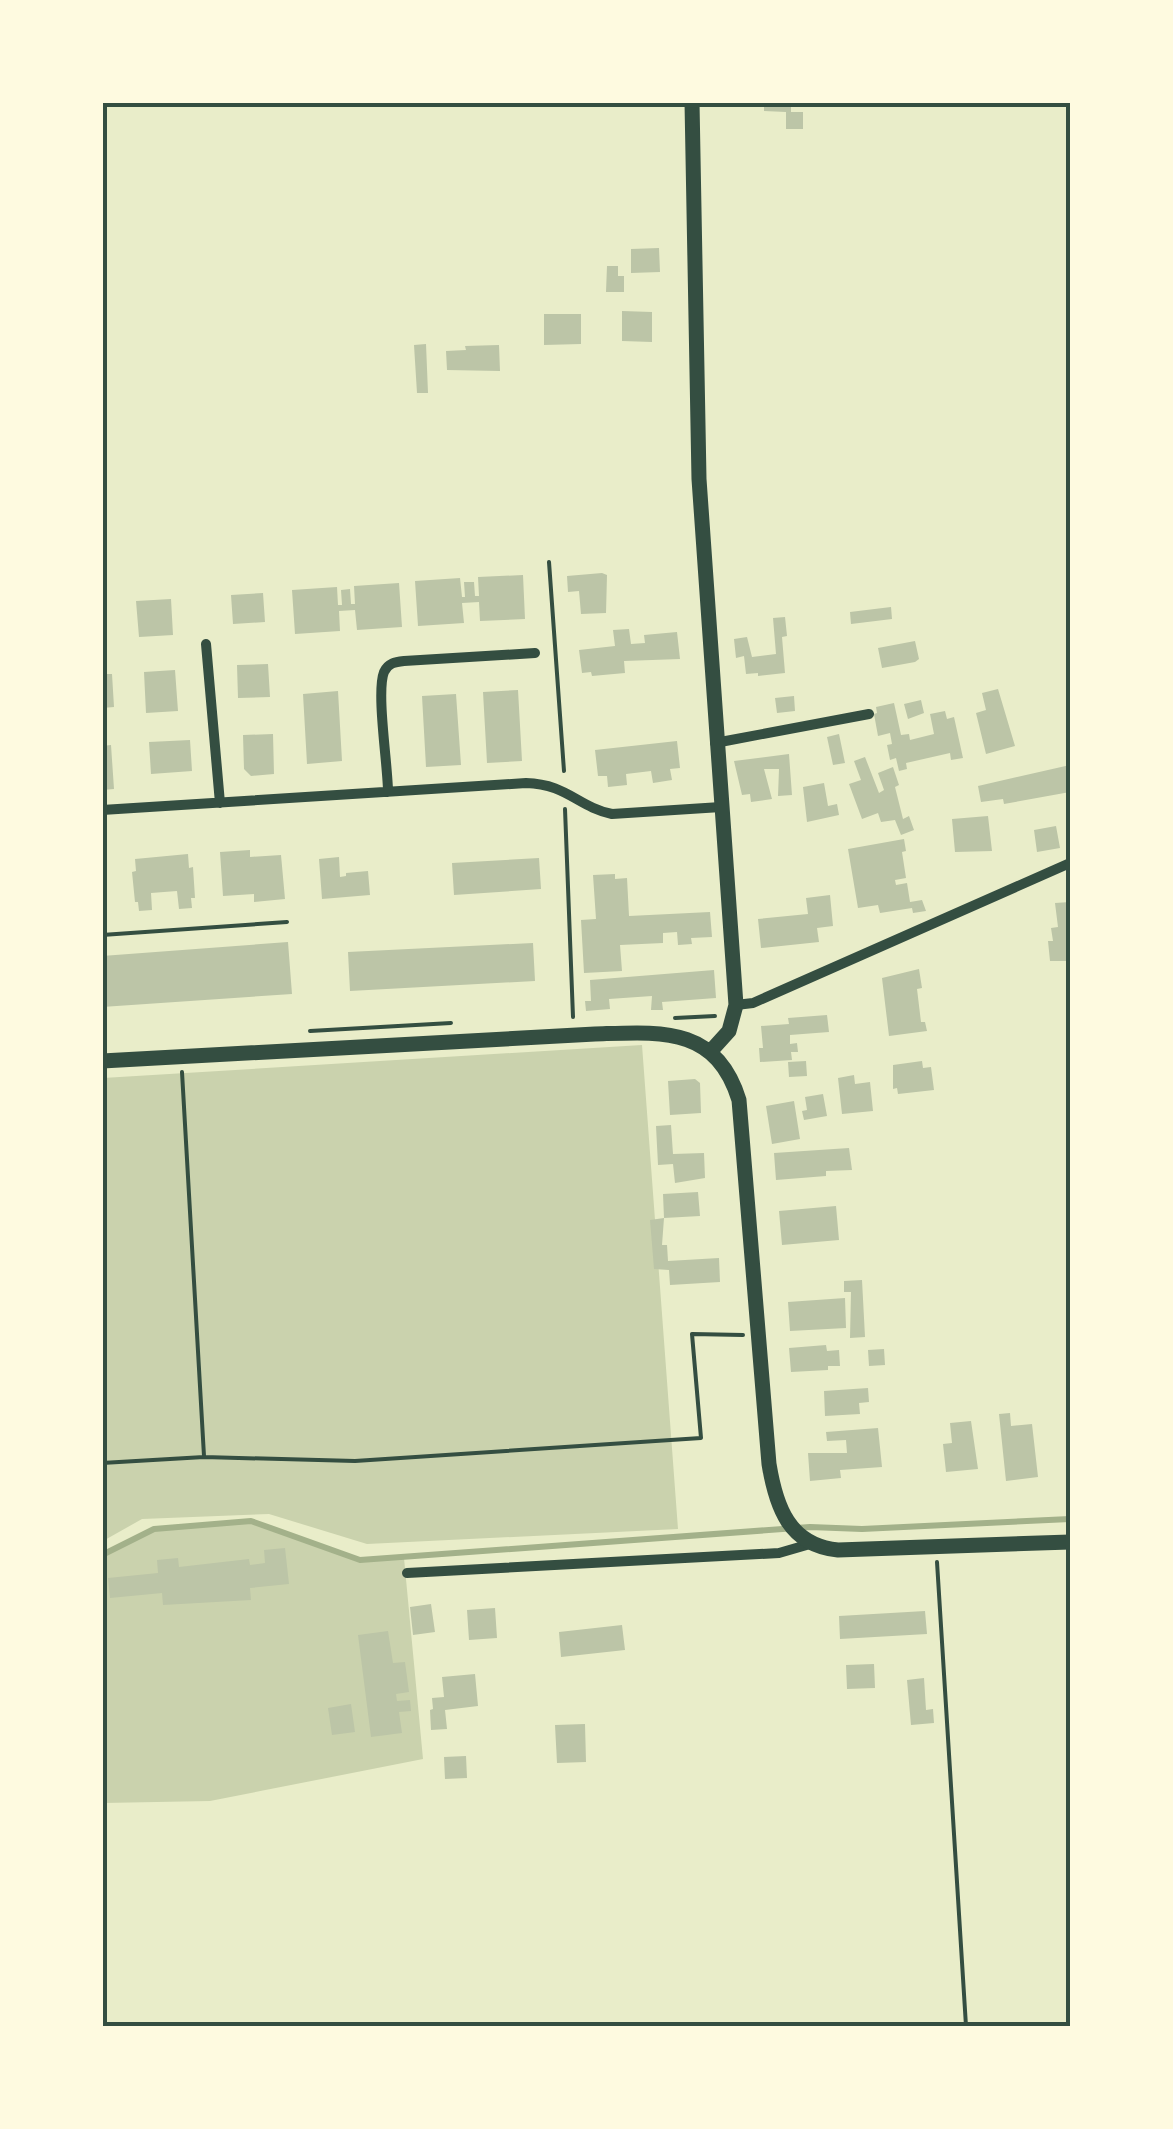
<svg xmlns="http://www.w3.org/2000/svg" width="1173" height="2129" viewBox="0 0 1173 2129" font-family="'Golos Text',sans-serif">
<style>
.green{fill:#cad2ad}
.lines{fill:none;stroke-linecap:round;stroke-linejoin:round}
.stream{stroke:#a3b18a;stroke-width:6}
.building{fill:#bcc5a7}
.path{stroke:#344e41;stroke-width:4}
.minor{stroke:#344e41;stroke-width:10}
.tertiary{stroke:#344e41;stroke-width:15}
.neatline{fill:none;stroke:#344e41;stroke-width:4}
</style>
<rect width="100%" height="100%" fill="#e9edc9"/>
<path class="green" d="M642 1045 678 1529 367 1544 269 1514 142 1519 103 1541V1078Z
M251 1521 360 1560 404 1558 423 1759 210 1801 103 1803V1555L154 1529Z"/>
<g class="lines">
<path class="stream" d="M102 1555 154 1529 251 1521 360 1560 810 1527 862 1529 1070 1519"/>
</g>
<path class="building" d="M764 102H791V112H803V129H786V112L764 111Z
M659 248 660 272 631 273V249Z
M607 266H618V276H624V292H606Z
M622 311 652 312V342L622 341Z
M544 314H581V344L544 345Z
M426 344 428 393H417L414 345Z
M499 345 500 371 447 370 446 351 466 350 465 346Z
M602 573 607 575 606 613 581 614 579 591 568 592 567 576Z
M523 575 525 619 480 621 479 602 462 603 464 623 418 626 415 581 460 578 462 597H465L464 582H474L475 596H479L478 577Z
M399 583 402 627 357 630 355 610 339 611 340 631 295 634 292 590 337 587 338 605H342L341 590 350 589 351 604H355L354 586Z
M263 593 265 622 233 624 231 595Z
M171 599 173 635 139 637 136 601Z
M891 607 892 619 851 624 850 612Z
M785 617 787 636 782 637 785 673 758 676V673L746 674 744 656 736 658 734 639 747 637 752 657 776 654 773 618Z
M629 629 631 644 645 643 644 635 677 632 680 659 624 661 625 673 592 676 591 672 582 673 579 650 615 646 613 630Z
M915 641 919 659 915 662 882 668 878 648Z
M268 664 270 697 238 698 237 665Z
M175 670 178 711 146 713 144 672Z
M102 674H112L114 707 102 708Z
M998 689 1015 746 986 754 976 713 986 710 982 693Z
M518 690 522 761 487 763 483 692Z
M338 691 342 761 307 764 303 694Z
M456 694 461 765 426 767 422 696Z
M794 696 795 711 777 713 775 698Z
M921 700 924 713 908 719 904 704Z
M894 703 901 735 909 734 910 740 934 734 930 714 945 711 947 719 954 717 963 758 951 760 950 753 906 763 907 769 899 771 896 758 890 760 887 745 892 744 890 733 878 736 874 714 877 713 876 707Z
M273 734 274 774 251 776 244 769 243 735Z
M839 734 845 763 833 765 827 737Z
M190 740 192 771 151 774 149 742Z
M677 741 680 768 670 769 672 780 653 783 651 771 626 774 627 785 608 787 607 776H598L595 750Z
M111 745 114 789 102 790V746Z
M789 754 792 795 778 796 779 769H764L772 799 751 802 750 794 742 795 734 761Z
M865 757 879 793 884 790 878 773 893 767 899 785 895 787 903 819 909 816 914 830 901 835 895 820 881 822 878 813 862 819 849 784 861 780 854 761Z
M1070 765V792L1004 804 1003 799 981 802 978 786Z
M824 783 828 806 837 804 839 815 807 822 803 787Z
M988 816 992 851 955 852 952 819Z
M1056 826 1060 848 1037 852 1034 830Z
M904 839 906 851 902 852 906 878 895 880 896 885 907 883 910 902 922 900 926 911 913 913 912 908 880 913 878 905 858 908 848 849Z
M250 850V857L281 855 285 899 254 902V894L223 896 220 852Z
M188 854 189 868 193 867 195 898H191L192 908 179 909 177 891 151 893 152 910 139 911 138 902H135L132 872 136 871 135 859Z
M339 857 340 877 346 876V873L368 871 370 895 322 899 319 859Z
M539 858 541 889 454 895 452 863Z
M615 874V879L627 878 629 916 710 912 712 937 691 938 692 944 678 945 677 932 663 933V943L620 945 622 971 584 973 581 920 596 919 593 875Z
M830 895 833 926 817 928 819 942 761 948 758 919 808 914 806 898Z
M1070 902V961H1050L1048 941H1053L1051 928 1058 927 1055 903Z
M288 942 292 994 102 1007V956Z
M533 943 535 981 350 991 348 952Z
M919 969 922 988 917 989 921 1022H925L927 1031 889 1036 882 978Z
M714 970 716 998 662 1002 663 1010H651L652 996 609 999 610 1009 586 1011 585 1001H591L590 980Z
M827 1015 829 1032 790 1035V1044L797 1043 798 1052H791L792 1060 760 1062 759 1048H763L761 1026 789 1024 788 1018Z
M806 1061 807 1076 789 1077 788 1062Z
M922 1061 923 1068 931 1067 934 1090 898 1094 897 1088 893 1089V1065Z
M854 1075 855 1084 870 1082 873 1111 842 1114 838 1078Z
M695 1079 700 1083 701 1113 670 1115 668 1081Z
M823 1094 827 1116 804 1120 802 1111 807 1110 805 1097Z
M794 1101 800 1139 772 1144 766 1106Z
M671 1125 673 1154 704 1153 705 1178 675 1183 673 1164 658 1165 656 1126Z
M849 1148 852 1170 826 1171V1176L776 1180 774 1153Z
M698 1192 700 1216 664 1218 662 1245H667L668 1261 719 1258 720 1282 670 1285 669 1270 654 1269 650 1220 664 1218 663 1194Z
M836 1206 839 1240 782 1245 779 1211Z
M862 1280 865 1337 850 1338 851 1292H844V1281Z
M845 1298 846 1328 790 1331 788 1302Z
M826 1345 827 1351 839 1350 840 1366H828V1370L791 1372 789 1348Z
M884 1349 885 1365 869 1366 868 1350Z
M868 1388 869 1402 859 1403 860 1414 825 1416 824 1391Z
M1010 1413 1011 1426 1032 1424 1038 1477 1006 1481 999 1414Z
M971 1421 978 1469 946 1472 943 1444 952 1443 950 1423Z
M878 1428 882 1467 840 1470 841 1478 810 1481 808 1453H847L846 1440 827 1441 826 1432Z
M285 1548 289 1584 250 1588 251 1600 163 1605 162 1593 110 1598 108 1578 158 1573 157 1560 178 1558 179 1567 249 1559 250 1565 265 1563 264 1550Z
M431 1604 435 1632 413 1635 410 1607Z
M495 1608 497 1638 469 1640 467 1610Z
M925 1611 927 1634 840 1639 839 1616Z
M622 1625 625 1650 561 1657 559 1632Z
M388 1631 393 1663 405 1662 409 1692 396 1694 397 1701 410 1700 411 1711 399 1712 402 1733 371 1737 358 1635Z
M874 1664 875 1688 847 1689 846 1665Z
M475 1674 478 1706 445 1710 447 1729 431 1730 430 1710 433 1709 432 1698 444 1697 442 1677Z
M924 1678 926 1710 933 1709 934 1723 911 1725 907 1680Z
M351 1704 355 1732 332 1735 328 1708Z
M585 1724 586 1762 557 1763 555 1725Z
M466 1756 467 1778 445 1779 444 1757Z"/>
<g class="lines">
<path class="path" d="M549 562 564 771
M565 809 573 1017
M102 935 287 922
M675 1018 715 1016
M310 1031 451 1023
M182 1072 204 1456
M102 1463 204 1457 355 1461 701 1438 692 1334 743 1335
M937 1562 966 2026"/>
<path class="minor" d="M206 644 220 803
M715 743 869 714
M388 792C388 766 376 692 384 672 388 663 395 662 404 661L535 653
M102 810 526 783C567 784 578 807 612 814L721 807
M736 1005 753 1003 1070 863
M407 1573 779 1553 810 1544"/>
<path class="tertiary" d="M692 102 699 479 736 1005 729 1031 710 1052
M102 1061 595 1034C659 1032 716 1025 739 1100L769 1464C776 1507 789 1545 838 1550L1070 1542"/>
</g>
<rect width="1173" height="2129" fill="none" stroke="#fefae0" stroke-width="210"/>
<rect x="105" y="105" width="963" height="1919" class="neatline"/>
</svg>
